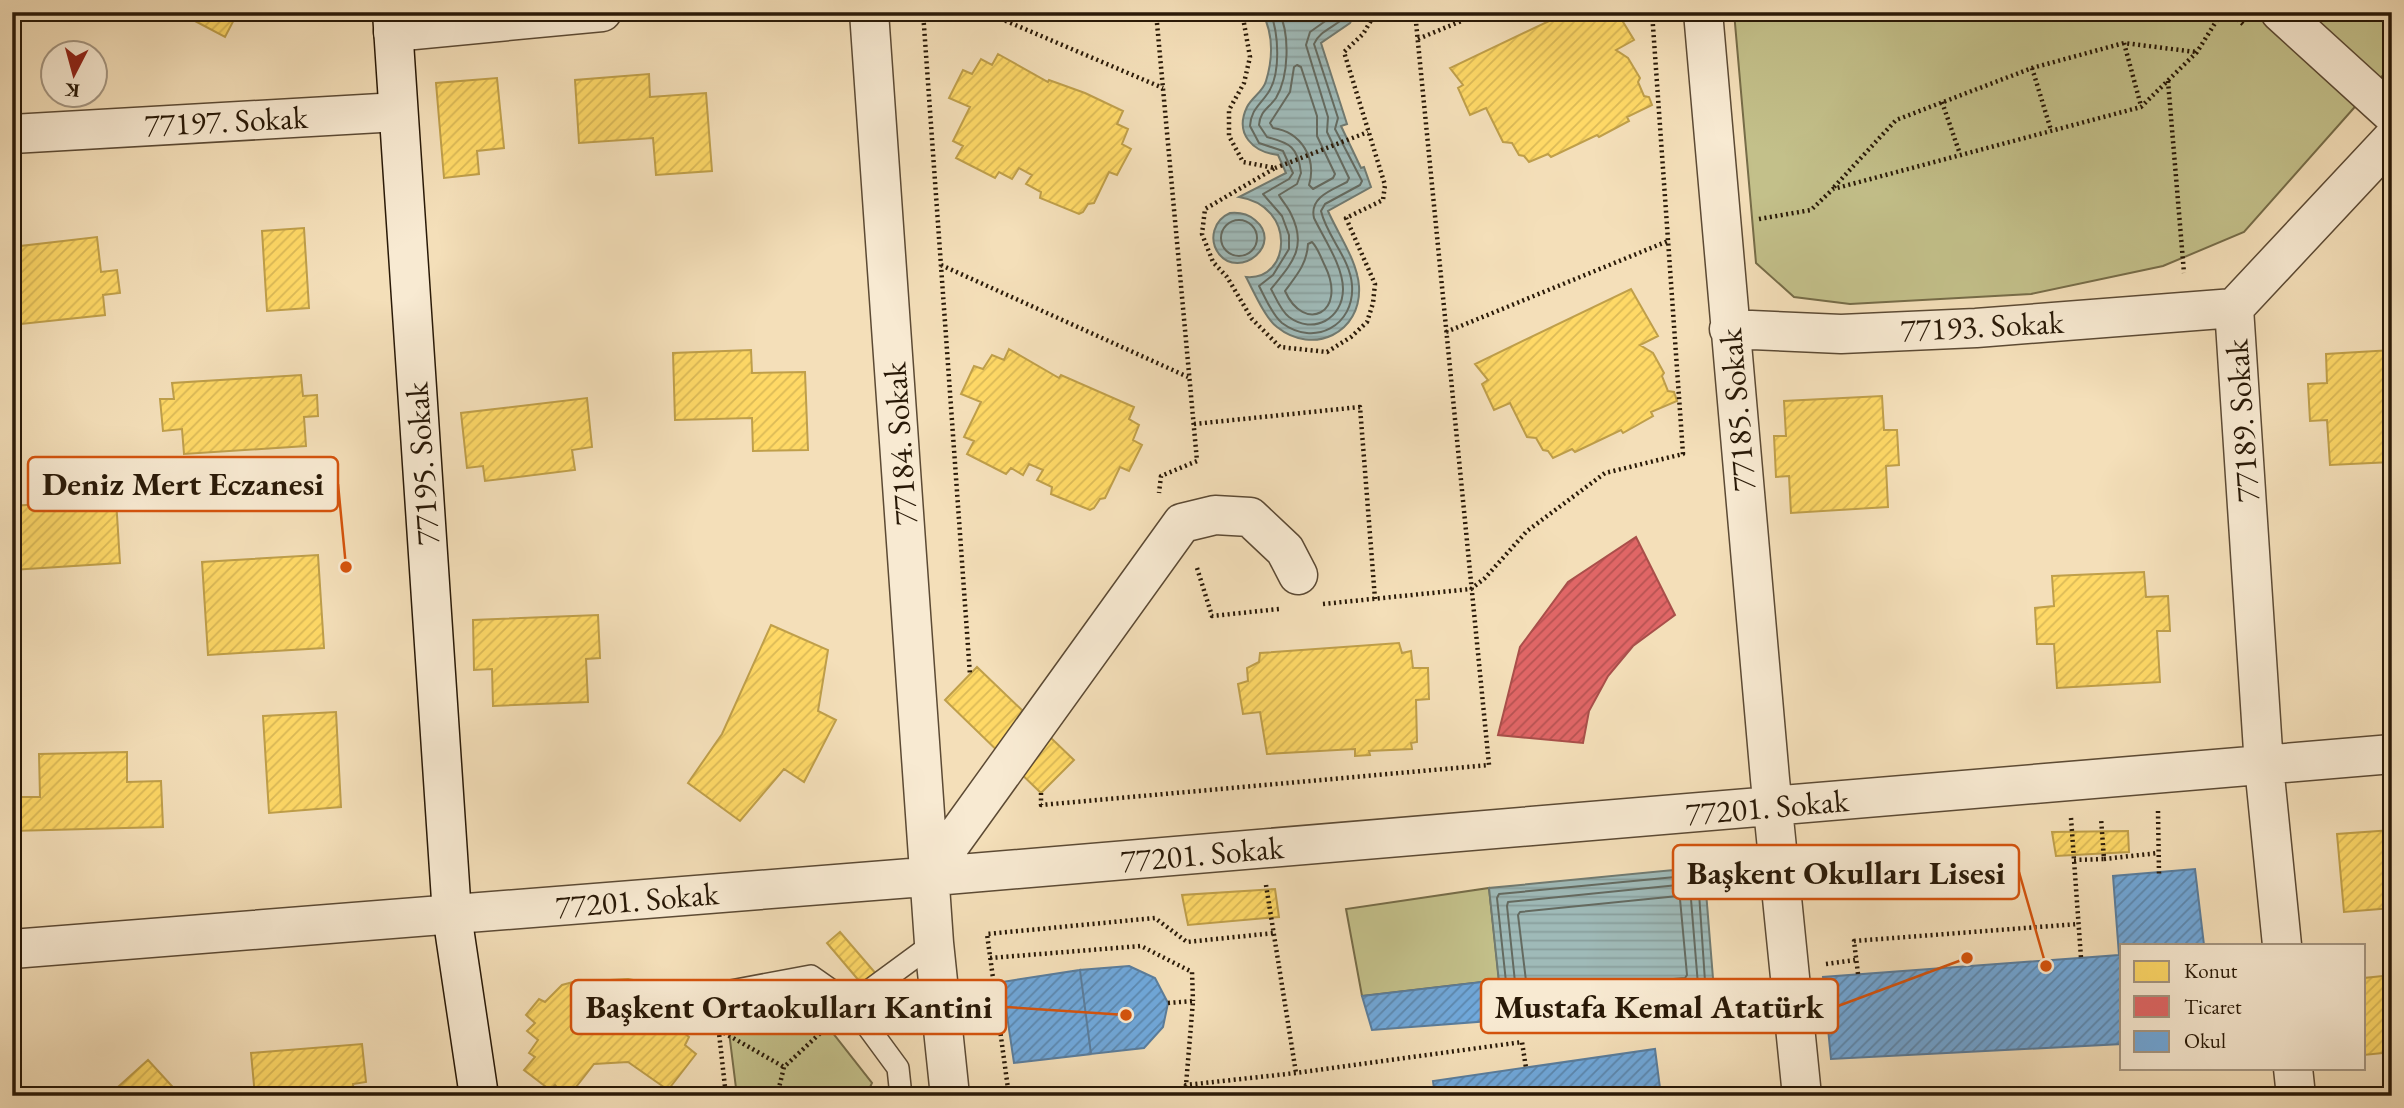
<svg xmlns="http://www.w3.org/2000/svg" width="2404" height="1108" viewBox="0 0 2404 1108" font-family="'EB Garamond',serif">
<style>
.green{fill:#c3c08a;stroke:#766c48;stroke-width:2}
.water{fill:url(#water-rules);stroke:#707a71;stroke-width:2}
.homes{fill:url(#homes-hatch);stroke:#bf9f4a;stroke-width:2}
.shops{fill:url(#shops-hatch);stroke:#a94f4a;stroke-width:2}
.schools{fill:url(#schools-hatch);stroke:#5a7d9c;stroke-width:2}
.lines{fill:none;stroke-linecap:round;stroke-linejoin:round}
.shore{stroke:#646a60;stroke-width:2}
.lane-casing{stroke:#5c4a34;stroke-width:24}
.street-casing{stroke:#5c4a34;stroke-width:41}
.secondary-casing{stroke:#291907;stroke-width:41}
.path{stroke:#291907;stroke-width:4.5;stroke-dasharray:2 3.5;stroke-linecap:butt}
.lane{stroke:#f8ead2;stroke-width:21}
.street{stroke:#f8ead2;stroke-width:38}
.secondary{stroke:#f8ead2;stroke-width:38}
.labels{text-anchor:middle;stroke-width:7;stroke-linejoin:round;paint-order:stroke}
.street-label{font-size:32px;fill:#291907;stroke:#f8ead2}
.leader{fill:none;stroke:#d5530c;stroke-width:2.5}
.callout-dot{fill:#d5530c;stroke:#f8ead2;stroke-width:2.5}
.callout{fill:#f8ead2;stroke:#d5530c;stroke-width:2.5}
.callout-label{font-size:33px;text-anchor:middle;font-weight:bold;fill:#291907}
</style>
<defs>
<pattern id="water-rules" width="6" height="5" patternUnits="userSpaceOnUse" patternTransform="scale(1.75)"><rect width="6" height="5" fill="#9fbab8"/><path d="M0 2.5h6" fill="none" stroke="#899f9d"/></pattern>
<pattern id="homes-hatch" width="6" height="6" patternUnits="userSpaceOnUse" patternTransform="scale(1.75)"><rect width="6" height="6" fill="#ffd966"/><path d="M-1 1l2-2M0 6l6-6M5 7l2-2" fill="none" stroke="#dbba57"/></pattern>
<pattern id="shops-hatch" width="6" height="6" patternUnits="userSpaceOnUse" patternTransform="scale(1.75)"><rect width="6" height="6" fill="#e06666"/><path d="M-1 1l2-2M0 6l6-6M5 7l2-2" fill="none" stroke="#b65352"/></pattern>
<pattern id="schools-hatch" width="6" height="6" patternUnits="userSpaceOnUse" patternTransform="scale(1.75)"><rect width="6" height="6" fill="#6fa8dc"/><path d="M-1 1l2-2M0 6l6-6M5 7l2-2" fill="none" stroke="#5b88b0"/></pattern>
</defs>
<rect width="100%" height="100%" fill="#f4dfb9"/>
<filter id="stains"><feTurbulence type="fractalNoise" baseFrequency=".00286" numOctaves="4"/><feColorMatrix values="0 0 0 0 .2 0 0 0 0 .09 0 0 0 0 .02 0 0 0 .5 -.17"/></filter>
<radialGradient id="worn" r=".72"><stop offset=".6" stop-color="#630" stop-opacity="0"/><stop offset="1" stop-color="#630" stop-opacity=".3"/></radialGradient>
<path class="green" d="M1734 12H2392V65L2244 232 2163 266 2031 294 1850 304 1794 297 1756 263Z
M1489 888 1499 980 1362 996 1346 909Z
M803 995 872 1083 866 1096H737L726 1008Z"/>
<path class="water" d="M1262 12H1356L1350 23 1321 43 1347 124 1341 126 1361 168 1364 167 1371 187 1328 211C1338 234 1357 260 1359 286 1362 333 1313 356 1277 327 1265 318 1253 290 1246 277 1291 281 1297 206 1239 197L1286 173 1278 155C1253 152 1234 134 1247 107 1252 97 1263 92 1266 81 1273 58 1273 33 1262 12Z
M1230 213C1240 212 1248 214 1255 220 1284 244 1240 280 1219 254 1208 239 1214 220 1230 213Z
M1704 867 1715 1003 1503 1020 1489 888Z"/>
<path class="homes" d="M178 12H238L225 37Z
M1568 12H1617L1634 40 1616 50 1628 58 1640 78 1638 82 1644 96 1649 97 1652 105 1627 117 1629 121 1599 137 1597 135 1551 157 1548 154 1529 162 1524 156 1519 155 1512 143 1503 142 1486 108 1470 115 1458 88 1463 85 1450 68Z
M998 54 1048 82 1049 80 1085 93 1123 111 1117 124 1128 129 1122 144 1131 149 1117 175 1109 172 1094 203 1088 204 1083 212 1079 214 1040 198 1041 192 1026 184 1032 175 1019 168 1012 179 999 172 995 178 956 158 963 146 953 141 970 107 949 98 963 70 972 74 981 59 992 65Z
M649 74 650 97 706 93 712 171 656 175 653 138 579 143 575 80Z
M497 78 504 148 477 151 479 174 444 178 436 83Z
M304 228 309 308 267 311 262 231Z
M97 237 101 272 117 270 120 293 103 295 105 315 12 325V247Z
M1631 289 1658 336 1640 345 1653 353 1664 373 1662 376 1668 391 1674 392 1677 401 1651 412 1653 416 1623 433 1621 430 1575 452 1572 449 1553 458 1548 451 1543 450 1536 438 1527 437 1510 403 1494 410 1482 384 1488 380 1475 364Z
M1009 349 1059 378 1061 375 1134 407 1129 419 1139 425 1133 440 1142 445 1129 471 1120 467 1105 498 1100 499 1094 508 1090 510 1051 494 1052 487 1037 480 1043 470 1029 464 1023 475 1011 468 1006 474 967 454 974 441 964 437 981 402 961 394 974 366 983 369 992 355 1004 360Z
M751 350 752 373 805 372 808 450 753 451 752 418 675 420 673 353Z
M2392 350V462L2330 465 2327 420 2310 421 2308 384 2327 383 2326 354Z
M301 375 303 396 317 395 318 416 304 417 306 446 184 454 182 429 163 431 160 399H174L172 383Z
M1882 396 1884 430H1897L1899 465 1886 466 1888 507 1791 513 1789 476 1776 477 1774 436H1786L1784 401Z
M587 398 592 447 572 450 575 470 485 481 483 466 467 468 461 413Z
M116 499 120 563 12 570V506Z
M318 555 324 648 208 655 202 562Z
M2144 572 2146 597 2168 596 2170 631H2157L2160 682 2057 688 2054 644H2037L2035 608 2054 606 2052 576Z
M598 615 600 658 586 659 588 702 493 706 492 669 474 670 473 620Z
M771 625 828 650 818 711 836 720 804 782 784 769 740 821 688 783 722 734Z
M1399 643 1402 653 1411 651 1413 668H1428L1429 699 1416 700 1417 742 1411 743 1412 749 1369 751 1370 755 1355 756V749L1267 754 1260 712 1243 714 1238 684 1248 681 1247 668 1259 662 1260 653Z
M977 667 1074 760 1041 793 945 700Z
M336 712 341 807 269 813 263 716Z
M127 752V782L161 781 163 827 12 831V797H40L39 754Z
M2392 830V908L2344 912 2337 834Z
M2128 831 2129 852 2056 856 2052 832Z
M1275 889 1279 917 1188 925 1182 895Z
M840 932 902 1004 889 1016 827 943Z
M2392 975V1052L2364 1055V978Z
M628 979 644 982 665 990 681 1004 679 1013 686 1016 677 1027 689 1037 685 1045 696 1054 668 1090 628 1062 594 1064 569 1096H564L555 1085 550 1090 524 1070 535 1057 529 1053 538 1040 527 1031 535 1023 526 1015 539 999 545 1002 562 985 573 982Z
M362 1044 366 1082 353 1084 354 1096H255L251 1053Z
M148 1060 181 1096H108Z"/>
<path class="shops" d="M1636 537 1675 615 1633 646 1608 676 1589 711 1583 743 1498 735 1520 647 1568 582Z"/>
<path class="schools" d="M2195 869 2204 945H2122V1044L1831 1059 1823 977 2119 955 2113 876Z
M1129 966 1155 978 1168 1003 1163 1027 1144 1048 1091 1054 1080 970Z
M1080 970 1091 1054 1014 1063 1002 982Z
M1499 980 1503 1020 1372 1030 1362 996Z
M1655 1049 1661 1096H1435L1433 1081Z"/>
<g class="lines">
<path class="shore" d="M1270 12C1279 33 1281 74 1268 93 1259 106 1251 110 1250 126L1259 143 1283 151 1293 173 1289 179 1263 194 1282 216 1289 235V249L1273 275 1259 286C1265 297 1272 315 1282 323 1314 347 1355 326 1352 285 1350 258 1327 237 1321 211L1325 204 1360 185 1362 181 1335 129 1338 118 1314 44C1320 29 1340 26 1349 12
M1279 12C1290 34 1289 76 1276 98 1269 108 1260 111 1259 125L1267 137C1290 143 1298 147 1301 173L1297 184 1279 195C1282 201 1288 207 1291 214 1308 248 1291 264 1271 289 1276 298 1281 311 1289 317 1313 335 1343 319 1343 289 1343 266 1324 239 1314 218 1309 197 1332 190 1347 182L1349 178 1327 132 1328 117 1306 45 1310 32 1338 12
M1297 65 1301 67 1317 116V136L1335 174 1333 178 1313 189 1309 185C1317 158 1301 132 1273 128L1270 123 1290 92 1294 67Z
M1221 238a18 18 0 1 1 36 0a18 18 0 1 1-36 0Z
M1312 242C1318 248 1321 258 1325 266 1348 313 1304 334 1285 291 1296 276 1307 264 1308 244Z
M1696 875 1698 878 1706 996 1513 1012 1509 1010 1497 898 1499 894Z
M1688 884 1690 887 1698 985 1696 988 1520 1002 1517 1001 1507 906 1508 902Z
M1678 896 1680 899 1687 975 1685 978 1530 991 1527 989 1518 915 1520 912Z"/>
<g class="lane-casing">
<path id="lane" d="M715 994 811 976 851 1004 898 1068 901 1096
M851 1004 934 943"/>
</g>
<g class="street-casing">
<path id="street" d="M869 12 934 943 950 1096
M1703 12 1770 779 1802 1096
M2280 12 2392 114
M393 32 602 12
M12 134 398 112
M1729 329 1841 334 1976 328 2234 308
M930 876 950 845 1182 523 1215 515 1250 517 1285 550 1298 575
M2282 945 2264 766 2234 308 2392 139
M12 949 911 878 2392 754
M2293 1068 2296 1096"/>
</g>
<g class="secondary-casing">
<path id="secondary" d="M392 12 452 915 479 1096"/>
</g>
<path class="path" d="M923 12 970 675
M985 12 1163 88
M1156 12 1197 461 1161 476 1159 493
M1242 12 1250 57 1244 83 1229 110V136L1243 162 1275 168 1205 209 1202 234 1213 262 1227 277 1252 319 1280 347 1327 352 1351 337 1367 322 1373 303 1375 284 1346 218 1383 200 1385 185 1344 52 1363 34 1376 12
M2229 12 2244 25
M1418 39 1483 12
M2124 43 2141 106
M2032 68 2051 130
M2168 81 2184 273
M1942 102 1960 154
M1275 168 1368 132
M1834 187 1896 120 2032 68 2124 43 2196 52
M1759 219 1811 210 1833 189 2141 107 2197 52 2222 12
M941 265 1188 377
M1446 332 1668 241
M1194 424 1360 407 1375 599
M1197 568 1212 616 1279 609
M1323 604 1471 589 1485 578 1527 531 1605 473 1683 454 1652 12
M1041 793V805L1489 765 1415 12
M2158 811 2159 874
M2071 818 2081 958
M2104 859 2158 853
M2074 860 2104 859 2101 818
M1266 885 1296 1073
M990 958 1141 946 1192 972 1193 1001
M1826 964 1855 960
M1858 974 1854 941 2078 924
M675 998 687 997
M1168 1003 1193 1001 1186 1085
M718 1024 726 1096
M719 1030 784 1067
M777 1096 784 1067 831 1023
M1009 1096 987 934 1155 918 1187 942 1274 933
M1180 1096 1186 1085 1296 1073 1522 1042 1526 1068"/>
<use href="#lane" class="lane"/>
<use href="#street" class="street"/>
<use href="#secondary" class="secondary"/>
</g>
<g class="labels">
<g class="street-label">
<text transform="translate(226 121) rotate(-3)" y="11">77197. Sokak</text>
<text transform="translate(1982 326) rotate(-3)" y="11">77193. Sokak</text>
<text transform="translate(1737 410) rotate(-95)" y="11">77185. Sokak</text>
<text transform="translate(2242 421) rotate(-94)" y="11">77189. Sokak</text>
<text transform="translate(900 444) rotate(-94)" y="11">77184. Sokak</text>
<text transform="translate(422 464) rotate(-94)" y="11">77195. Sokak</text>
<text transform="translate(1767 807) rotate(-5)" y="11">77201. Sokak</text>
<text transform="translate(1202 854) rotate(-5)" y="11">77201. Sokak</text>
<text transform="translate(637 900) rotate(-5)" y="11">77201. Sokak</text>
</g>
</g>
<path class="leader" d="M346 567L338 484M2046 966L2019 872M1967 958L1838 1006M1126 1015L1006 1007"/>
<g class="callout-dot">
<circle cx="346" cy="567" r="7"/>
<circle cx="2046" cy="966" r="7"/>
<circle cx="1967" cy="958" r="7"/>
<circle cx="1126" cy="1015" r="7"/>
</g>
<g class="callout">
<rect x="28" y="457" width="310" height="54" rx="7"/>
<rect x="1673" y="845" width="346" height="54" rx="7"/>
<rect x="1481" y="979" width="357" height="54" rx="7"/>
<rect x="571" y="980" width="435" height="54" rx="7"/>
</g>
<g class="callout-label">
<text x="183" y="495">Deniz Mert Eczanesi</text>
<text x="1846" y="884">Başkent Okulları Lisesi</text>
<text x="1659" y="1018">Mustafa Kemal Atatürk</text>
<text x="789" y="1018">Başkent Ortaokulları Kantini</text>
</g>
<rect width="2404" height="1108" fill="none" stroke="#f4dfb9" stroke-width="42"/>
<rect x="14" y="14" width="2376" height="1080" fill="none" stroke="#291907" stroke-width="3.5"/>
<rect x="21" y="21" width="2362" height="1066" fill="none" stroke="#291907" stroke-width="2"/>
<rect x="2120" y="944" width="245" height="126" fill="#f8ead2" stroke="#a59681" stroke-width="2"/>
<rect x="2134" y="961" width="35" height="21" fill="#ffd966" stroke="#a59681" stroke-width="2"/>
<text x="2184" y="978" font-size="21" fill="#291907">Konut</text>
<rect x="2134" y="996" width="35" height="21" fill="#e06666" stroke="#a59681" stroke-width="2"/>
<text x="2184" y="1014" font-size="21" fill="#291907">Ticaret</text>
<rect x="2134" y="1031" width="35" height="21" fill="#6fa8dc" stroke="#a59681" stroke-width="2"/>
<text x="2184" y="1048" font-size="21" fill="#291907">Okul</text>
<g transform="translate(74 74) rotate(186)"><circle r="33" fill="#f8ead2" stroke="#a59681" stroke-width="2"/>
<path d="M0-5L12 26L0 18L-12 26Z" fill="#8f2418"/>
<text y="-10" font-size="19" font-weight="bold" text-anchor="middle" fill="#291907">K</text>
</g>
<rect width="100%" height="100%" filter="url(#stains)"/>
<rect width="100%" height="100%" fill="url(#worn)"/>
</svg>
